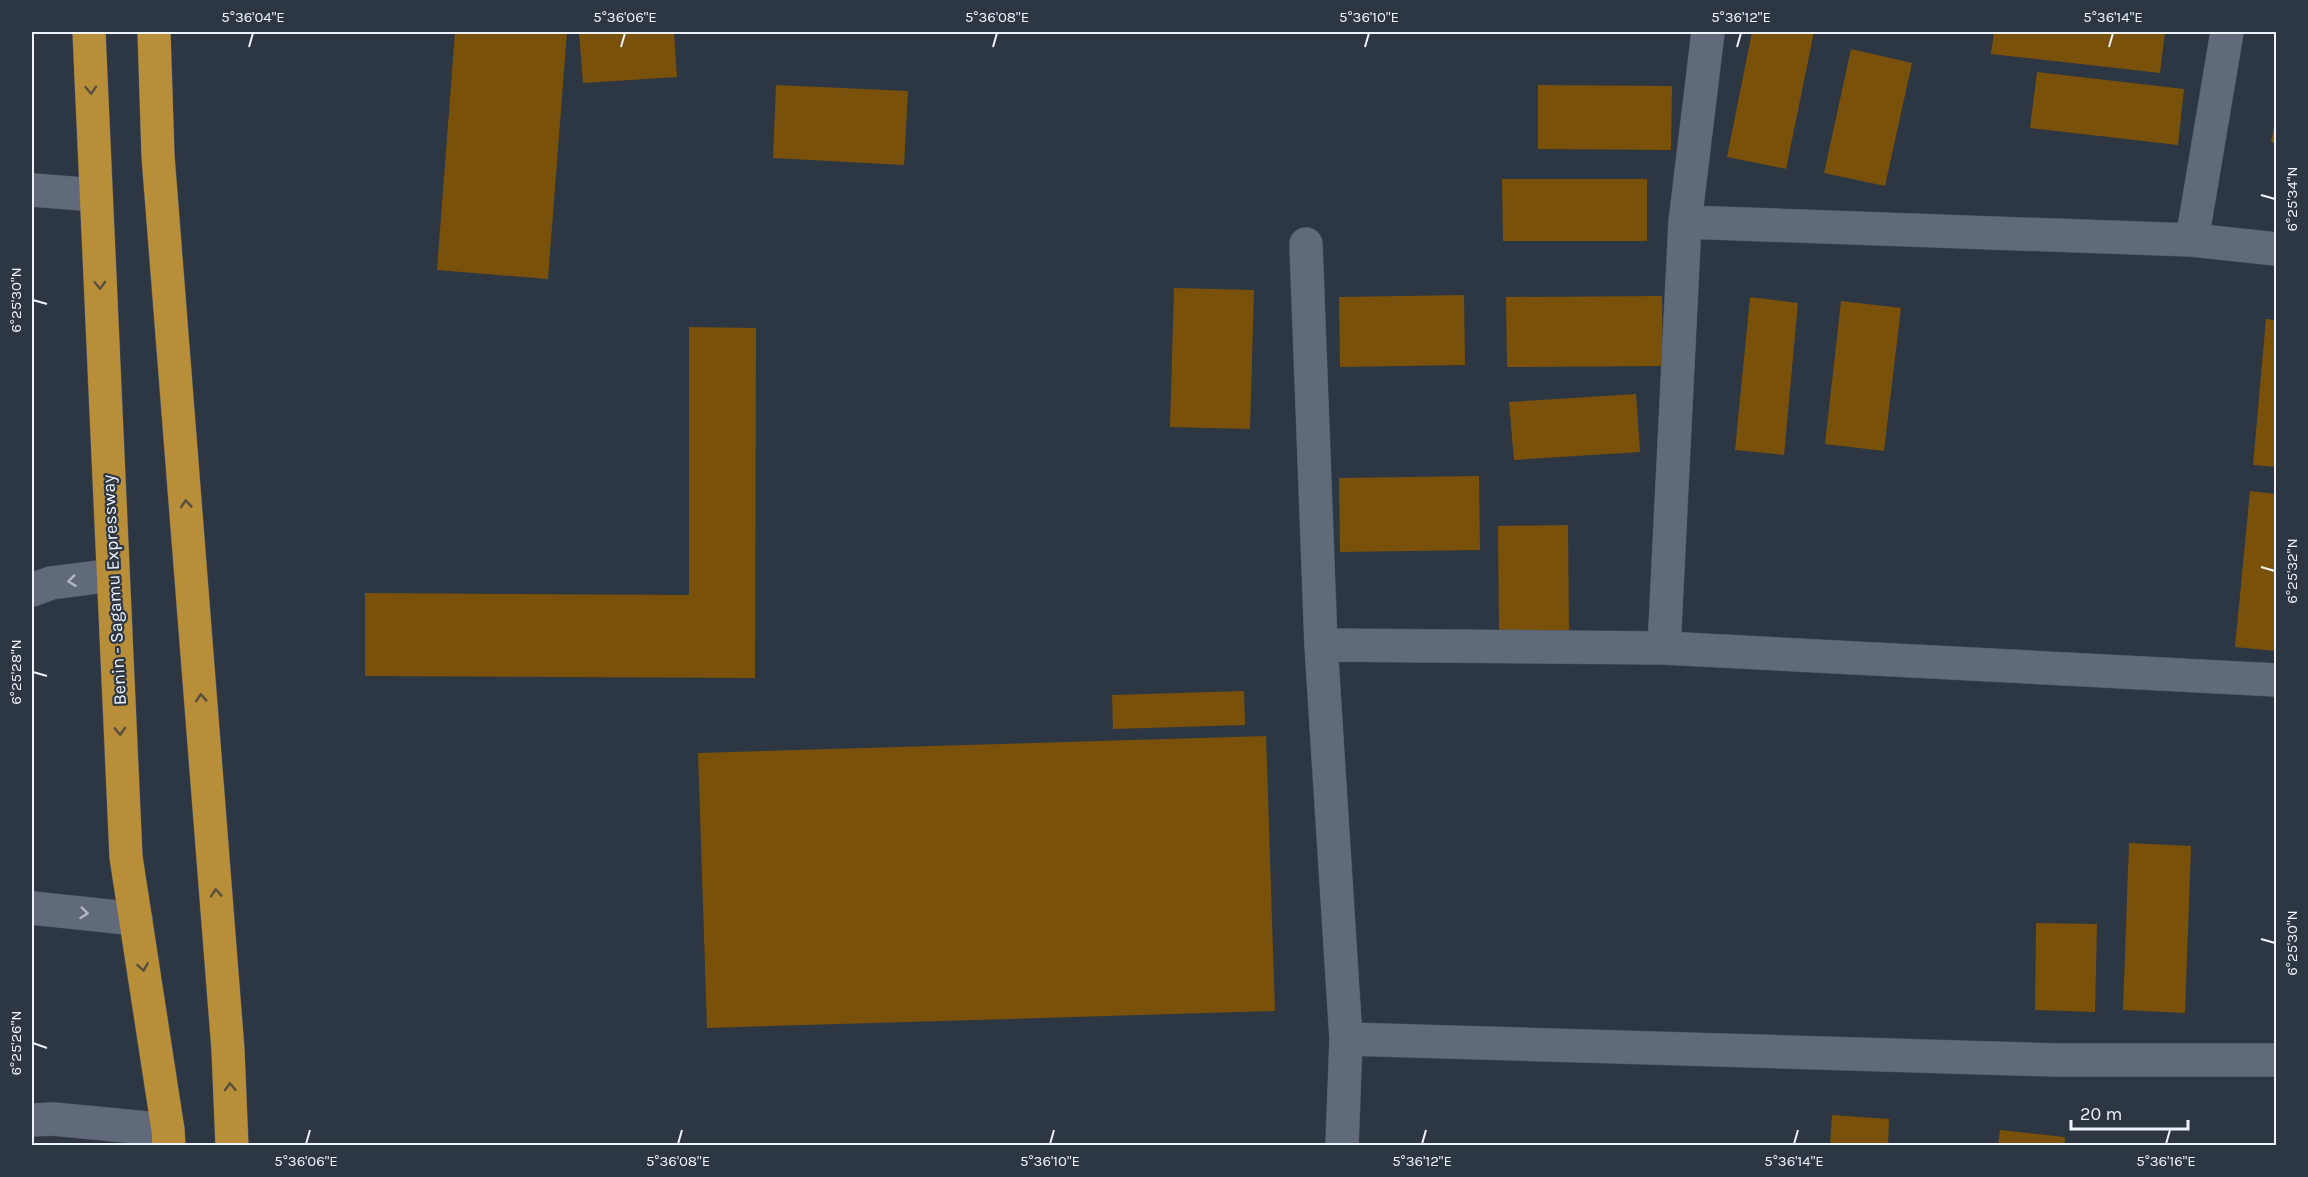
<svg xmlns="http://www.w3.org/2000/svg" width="2308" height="1177" viewBox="0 0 2308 1177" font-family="Karla,sans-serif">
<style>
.building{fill:#79510a}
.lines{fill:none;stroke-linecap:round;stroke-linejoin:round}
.minor-casing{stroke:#4d5561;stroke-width:34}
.highway-casing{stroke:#4d5561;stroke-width:34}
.minor{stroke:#616a7a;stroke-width:33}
.highway{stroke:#b98e39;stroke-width:33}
.oneway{stroke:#575040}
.oneway2{stroke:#afb5c2}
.ticks{fill:none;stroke:#eef3fc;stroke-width:2}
.labels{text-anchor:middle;stroke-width:4.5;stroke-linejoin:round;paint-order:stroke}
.street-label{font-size:18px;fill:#eef3fc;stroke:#2d3643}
.neatline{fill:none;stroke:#eef3fc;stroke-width:2}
.ticks-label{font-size:15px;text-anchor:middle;fill:#eef3fc}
</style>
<rect width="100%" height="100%" fill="#2d3643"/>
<path class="building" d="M455 32H567L548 279 437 270Z
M579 32H674L677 77 583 83Z
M1752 32H1814L1786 169 1727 157Z
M1994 32H2165L2160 73 1991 54Z
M1851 49 1912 63 1885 186 1824 173Z
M2037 72 2184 89 2178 145 2030 128Z
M776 85 908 91 904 165 773 158Z
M1538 85 1672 86 1671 150 1538 149Z
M2275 120H2276V144L2271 142Z
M1502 179H1647V241H1503Z
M1174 288 1254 290 1250 429 1170 427Z
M1464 295 1465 365 1340 367 1339 297Z
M1662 296 1663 366 1507 367 1506 297Z
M1750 297 1798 303 1784 455 1735 450Z
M1841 301 1901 308 1884 451 1825 444Z
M2266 319 2276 320V467L2253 465Z
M689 327 756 328 755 678 365 676V593L689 595Z
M1636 394 1640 452 1514 460 1509 402Z
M1479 476 1480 550 1340 552 1339 478Z
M2250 491 2276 494V651L2235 647Z
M1568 525 1569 638H1499L1498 526Z
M1244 691 1245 725 1113 729 1112 695Z
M1266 736 1275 1011 707 1028 698 753Z
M2129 843 2191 846 2185 1013 2123 1010Z
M2036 923 2097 924 2095 1012 2035 1010Z
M1832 1115 1889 1119 1888 1146H1830Z
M2000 1130 2065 1137 2064 1146H1998Z"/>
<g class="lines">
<g class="minor-casing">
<path id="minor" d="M2227 32 2192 240 2276 249
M32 190 96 195
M1685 222 2192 240
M1306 244 1321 645 1346 1039
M32 590 51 583 113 575
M1321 645 1664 648 2276 680
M1664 648 1685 222 1708 32
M32 908 136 919
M32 1120 53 1119 168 1130
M1342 1146 1346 1039 2055 1060H2276"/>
</g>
<g class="highway-casing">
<path id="highway" d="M89 32 126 857 168 1130 169 1146
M154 32 158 156 228 1050 232 1146"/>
</g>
<use href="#minor" class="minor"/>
<use href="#highway" class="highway"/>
</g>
<defs><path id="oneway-chevron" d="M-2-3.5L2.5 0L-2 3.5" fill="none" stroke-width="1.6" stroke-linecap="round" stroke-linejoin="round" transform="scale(1.5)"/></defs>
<g class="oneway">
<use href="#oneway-chevron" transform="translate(91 90) rotate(87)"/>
<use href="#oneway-chevron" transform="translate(100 285) rotate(87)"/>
<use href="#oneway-chevron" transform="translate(186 504) rotate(-94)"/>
<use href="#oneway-chevron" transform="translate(201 698) rotate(-94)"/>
<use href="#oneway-chevron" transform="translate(120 731) rotate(87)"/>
<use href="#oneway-chevron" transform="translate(216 893) rotate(-94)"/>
<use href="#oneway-chevron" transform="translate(143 967) rotate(81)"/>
<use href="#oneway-chevron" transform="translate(230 1087) rotate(-92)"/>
</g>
<g class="oneway2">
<use href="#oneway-chevron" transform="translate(72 581) rotate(173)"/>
<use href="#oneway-chevron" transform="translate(84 913) rotate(6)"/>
</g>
<path class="ticks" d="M249 47 253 33M621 47 625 33M993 47 997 33M1365 47 1369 33M1737 47 1741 33M2109 47 2113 33M2261 195 2275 199M33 300 47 304M2261 567 2275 571M33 672 47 676M2261 939 2275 943M33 1043 47 1048M306 1144 310 1130M678 1144 682 1130M1050 1144 1054 1130M1422 1144 1426 1130M1794 1144 1798 1130M2166 1144 2170 1130"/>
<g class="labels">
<g class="street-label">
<text transform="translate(114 590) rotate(-93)" y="6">Benin - Sagamu Expressway</text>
</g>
</g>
<rect width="2308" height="1177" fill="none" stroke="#2d3643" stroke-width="66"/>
<path d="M2071 1120v9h117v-9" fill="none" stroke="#eef3fc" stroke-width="3"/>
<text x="2080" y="1120" font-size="18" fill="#eef3fc" stroke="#2d3643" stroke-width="4.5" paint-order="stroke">20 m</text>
<rect x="33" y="33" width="2242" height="1111" class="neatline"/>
<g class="ticks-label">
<text x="253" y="22">5°36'04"E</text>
<text x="625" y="22">5°36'06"E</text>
<text x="997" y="22">5°36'08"E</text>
<text x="1369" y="22">5°36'10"E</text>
<text x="1741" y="22">5°36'12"E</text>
<text x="2113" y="22">5°36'14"E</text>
<text transform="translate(2292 199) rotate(-90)" y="5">6°25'34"N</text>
<text transform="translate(16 300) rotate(-90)" y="5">6°25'30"N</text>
<text transform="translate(2292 571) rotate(-90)" y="5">6°25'32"N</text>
<text transform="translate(16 672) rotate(-90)" y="5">6°25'28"N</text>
<text transform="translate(2292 943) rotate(-90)" y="5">6°25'30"N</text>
<text transform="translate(16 1043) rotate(-90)" y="5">6°25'26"N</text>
<text x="306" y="1166">5°36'06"E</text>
<text x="678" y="1166">5°36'08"E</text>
<text x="1050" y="1166">5°36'10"E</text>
<text x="1422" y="1166">5°36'12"E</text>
<text x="1794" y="1166">5°36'14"E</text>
<text x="2166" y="1166">5°36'16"E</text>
</g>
</svg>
